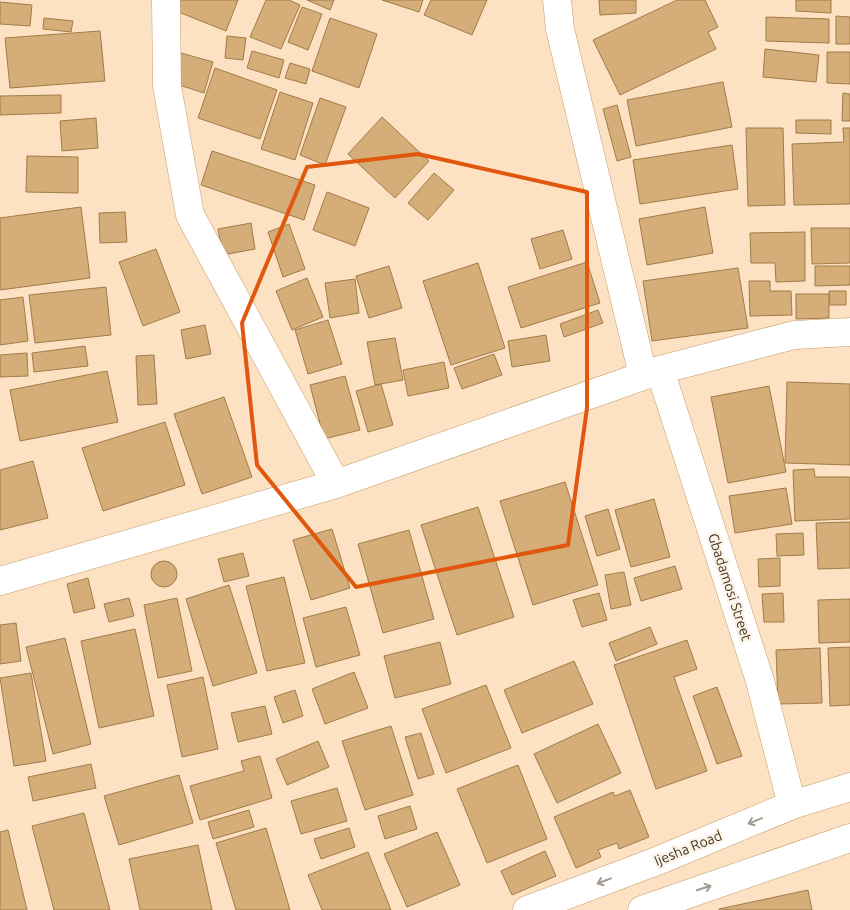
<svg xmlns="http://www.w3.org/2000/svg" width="850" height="910" viewBox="0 0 850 910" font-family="Ubuntu,sans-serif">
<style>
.building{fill:#d5ad78;stroke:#a17b48}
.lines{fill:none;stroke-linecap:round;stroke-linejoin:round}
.minor-casing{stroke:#c49d69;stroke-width:29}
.secondary-casing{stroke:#c49d69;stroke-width:29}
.minor{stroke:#fff;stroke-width:28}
.secondary{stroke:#fff;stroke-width:28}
.oneway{stroke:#a29a8f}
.marked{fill:none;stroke:#e0570d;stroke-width:4;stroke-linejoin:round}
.labels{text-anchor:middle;stroke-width:5;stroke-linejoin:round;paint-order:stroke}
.street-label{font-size:14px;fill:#45351f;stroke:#fbf3e8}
</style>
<rect width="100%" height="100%" fill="#fce2c3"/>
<path class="building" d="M181 0H238L226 31 176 11Z
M266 0H289L300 5 281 49 250 37Z
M307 0H334L330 10Z
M382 0H423L419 12Z
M431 0H487L472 35 424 15Z
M599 0H636V13L600 15Z
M677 0H705L718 27 708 32 716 49 620 95 593 40Z
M796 0H831V13L796 11Z
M0 2 32 5 30 26 0 24Z
M302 7 322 14 308 50 288 42Z
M836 16 850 17V44H836Z
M766 17 829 19V43L766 41Z
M44 18 73 21 71 32 43 29Z
M330 18 377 34 359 88 312 71Z
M100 31 105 81 10 88 5 38Z
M227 36 246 38 243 60 225 58Z
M765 49 819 55 816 82 763 77Z
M252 51 284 60 279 78 247 68Z
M827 52H850V84L827 83Z
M181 53 213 62 204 93 173 83Z
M290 63 310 69 306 84 285 78Z
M215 68 277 90 260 139 198 118Z
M723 82 732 127 636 146 627 100Z
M280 92 313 103 295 160 261 149Z
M843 93 850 94V121H842Z
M61 95V113L0 115V96Z
M320 98 346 107 325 165 300 155Z
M617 105 631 157 617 161 603 109Z
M382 117 429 161 395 198 348 154Z
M96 118 98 148 62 151 60 121Z
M796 120H831V134L796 133Z
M746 128H783L785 205 748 206Z
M843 128H850V204L794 205 792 144 844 142Z
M732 145 738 189 640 204 633 160Z
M212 151 315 185 304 220 201 185Z
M27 156 78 157V193L26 192Z
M434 173 454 190 428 220 408 203Z
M327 192 369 208 355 246 313 230Z
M81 207 90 278 0 290V218Z
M705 207 713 253 647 265 639 219Z
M125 212 127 242 100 243 99 213Z
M251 223 255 249 223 255 218 229Z
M289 224 305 269 283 277 268 232Z
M811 228H850V263L812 264Z
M563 230 572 259 540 269 531 239Z
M805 232V281L776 282 775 263H751L750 233Z
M156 249 180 312 143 326 119 262Z
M587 262 600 303 521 328 508 287Z
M478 263 505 348 451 365 423 281Z
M389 266 402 308 369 318 356 276Z
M815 266H850V285L815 286Z
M738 268 748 328 652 341 643 281Z
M307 278 323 317 292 330 276 291Z
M355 279 359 313 330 318 325 283Z
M749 281H770V291H791L792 315 750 316Z
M106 287 111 335 35 343 29 295Z
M829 291H846V305H830Z
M796 294H829V318L796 319Z
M23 297 28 341 0 345V300Z
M598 310 603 323 564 337 560 324Z
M328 320 342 364 308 374 295 330Z
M205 325 211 354 186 359 181 330Z
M546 335 550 361 512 367 508 341Z
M395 338 403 380 375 385 367 342Z
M85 346 88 366 34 372 32 353Z
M27 353 28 376 0 377V355Z
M494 354 502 375 462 389 454 368Z
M154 355 157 404 138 405 136 356Z
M444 362 449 388 408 396 403 370Z
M107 371 118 422 20 441 10 390Z
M345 376 360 430 324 439 310 385Z
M787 382 850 384V465L785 463Z
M381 384 393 425 368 432 356 391Z
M769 386 786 472 728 483 711 397Z
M224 397 252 477 202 494 174 414Z
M165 422 185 485 103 511 82 448Z
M33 461 48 518 0 530V470Z
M814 469 815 477H850V519L795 521 793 470Z
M565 482 598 585 533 605 500 501Z
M786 488 792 524 735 533 729 496Z
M654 499 670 557 631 567 615 510Z
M478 507 514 617 457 635 421 525Z
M608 509 620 549 597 556 585 516Z
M850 522V568L818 569 816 523Z
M332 529 350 588 311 600 293 540Z
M409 530 434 619 383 633 358 544Z
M803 533 804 555 777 556 776 534Z
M243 553 249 576 224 582 218 559Z
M780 558V586L759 587 758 559Z
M151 574a13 13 0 1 1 26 0a13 13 0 1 1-26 0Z
M675 566 682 589 641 601 634 578Z
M624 572 631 605 611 609 605 575Z
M284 577 305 663 267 671 246 586Z
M88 578 95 608 74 613 67 584Z
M229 585 257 673 213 686 186 599Z
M599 593 607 620 582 627 573 600Z
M783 593 784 622H764L762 594Z
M129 598 134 616 109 622 104 604Z
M177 598 192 671 158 678 144 605Z
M850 599V642L819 643 818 600Z
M346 607 360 655 316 667 303 618Z
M16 623 21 661 0 664V625Z
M650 627 657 644 616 661 609 643Z
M135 629 154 716 99 728 81 641Z
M65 638 91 744 53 754 26 647Z
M687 640 697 669 674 677 707 771 656 789 614 665Z
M440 642 451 684 395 698 384 656Z
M850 647V705L830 706 828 648Z
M820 648 822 703 778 704 776 650Z
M574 661 593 704 522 733 504 690Z
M354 672 368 708 325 724 312 689Z
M31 673 46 761 14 766 0 678Z
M203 677 218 749 182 757 167 685Z
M486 685 511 748 446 773 422 709Z
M717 687 742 756 717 764 693 696Z
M295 690 303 716 283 723 274 697Z
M265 706 272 734 238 742 231 713Z
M598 724 621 773 557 803 534 754Z
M391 726 413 795 365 810 342 741Z
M421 733 434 774 418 779 405 737Z
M318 741 329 767 287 785 276 759Z
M260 756 272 798 200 820 190 786 244 771 241 761Z
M91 764 96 788 33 801 28 777Z
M518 765 547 839 487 863 457 789Z
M179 775 193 823 119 845 104 796Z
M337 788 347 821 301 834 291 801Z
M630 790 649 837 619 849 617 843 598 850 601 857 576 868 554 817 613 792 615 796Z
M410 806 417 829 385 839 378 816Z
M249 810 254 827 213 839 208 822Z
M84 813 110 910H54L32 826Z
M266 828 290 910H236L216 843Z
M349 828 355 847 321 859 314 839Z
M8 830 27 910H0V832Z
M437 832 460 885 407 907 384 854Z
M198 845 212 910H140L129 859Z
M545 851 556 876 512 895 501 871Z
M368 852 391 910H322L308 875Z
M808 890 812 910H719V909Z"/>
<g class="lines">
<g class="minor-casing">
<path id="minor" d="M166 0 167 86 190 215 336 484
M557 0 560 29 643 375
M660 370 760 681 792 805
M0 581 336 484 660 370 794 335 850 332"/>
</g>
<g class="secondary-casing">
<path id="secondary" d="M527 910 657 861 792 805 850 787
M642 910 850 838"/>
</g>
<use href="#minor" class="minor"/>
<use href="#secondary" class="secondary"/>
</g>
<defs><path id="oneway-shaft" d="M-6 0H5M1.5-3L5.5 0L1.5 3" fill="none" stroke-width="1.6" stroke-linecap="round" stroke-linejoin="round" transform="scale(1.25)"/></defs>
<g class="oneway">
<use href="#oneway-shaft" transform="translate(755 821) rotate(158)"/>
<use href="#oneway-shaft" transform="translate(604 881) rotate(159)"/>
<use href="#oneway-shaft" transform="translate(704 888) rotate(-18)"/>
</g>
<path class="marked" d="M418 154 587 192V408L568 545 356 587 257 465 242 323 307 167Z"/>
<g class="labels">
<g class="street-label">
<text transform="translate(730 587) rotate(72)" y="5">Gbadamosi Street</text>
<text transform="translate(688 848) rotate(-22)" y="5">Ijesha Road</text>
</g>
</g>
</svg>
